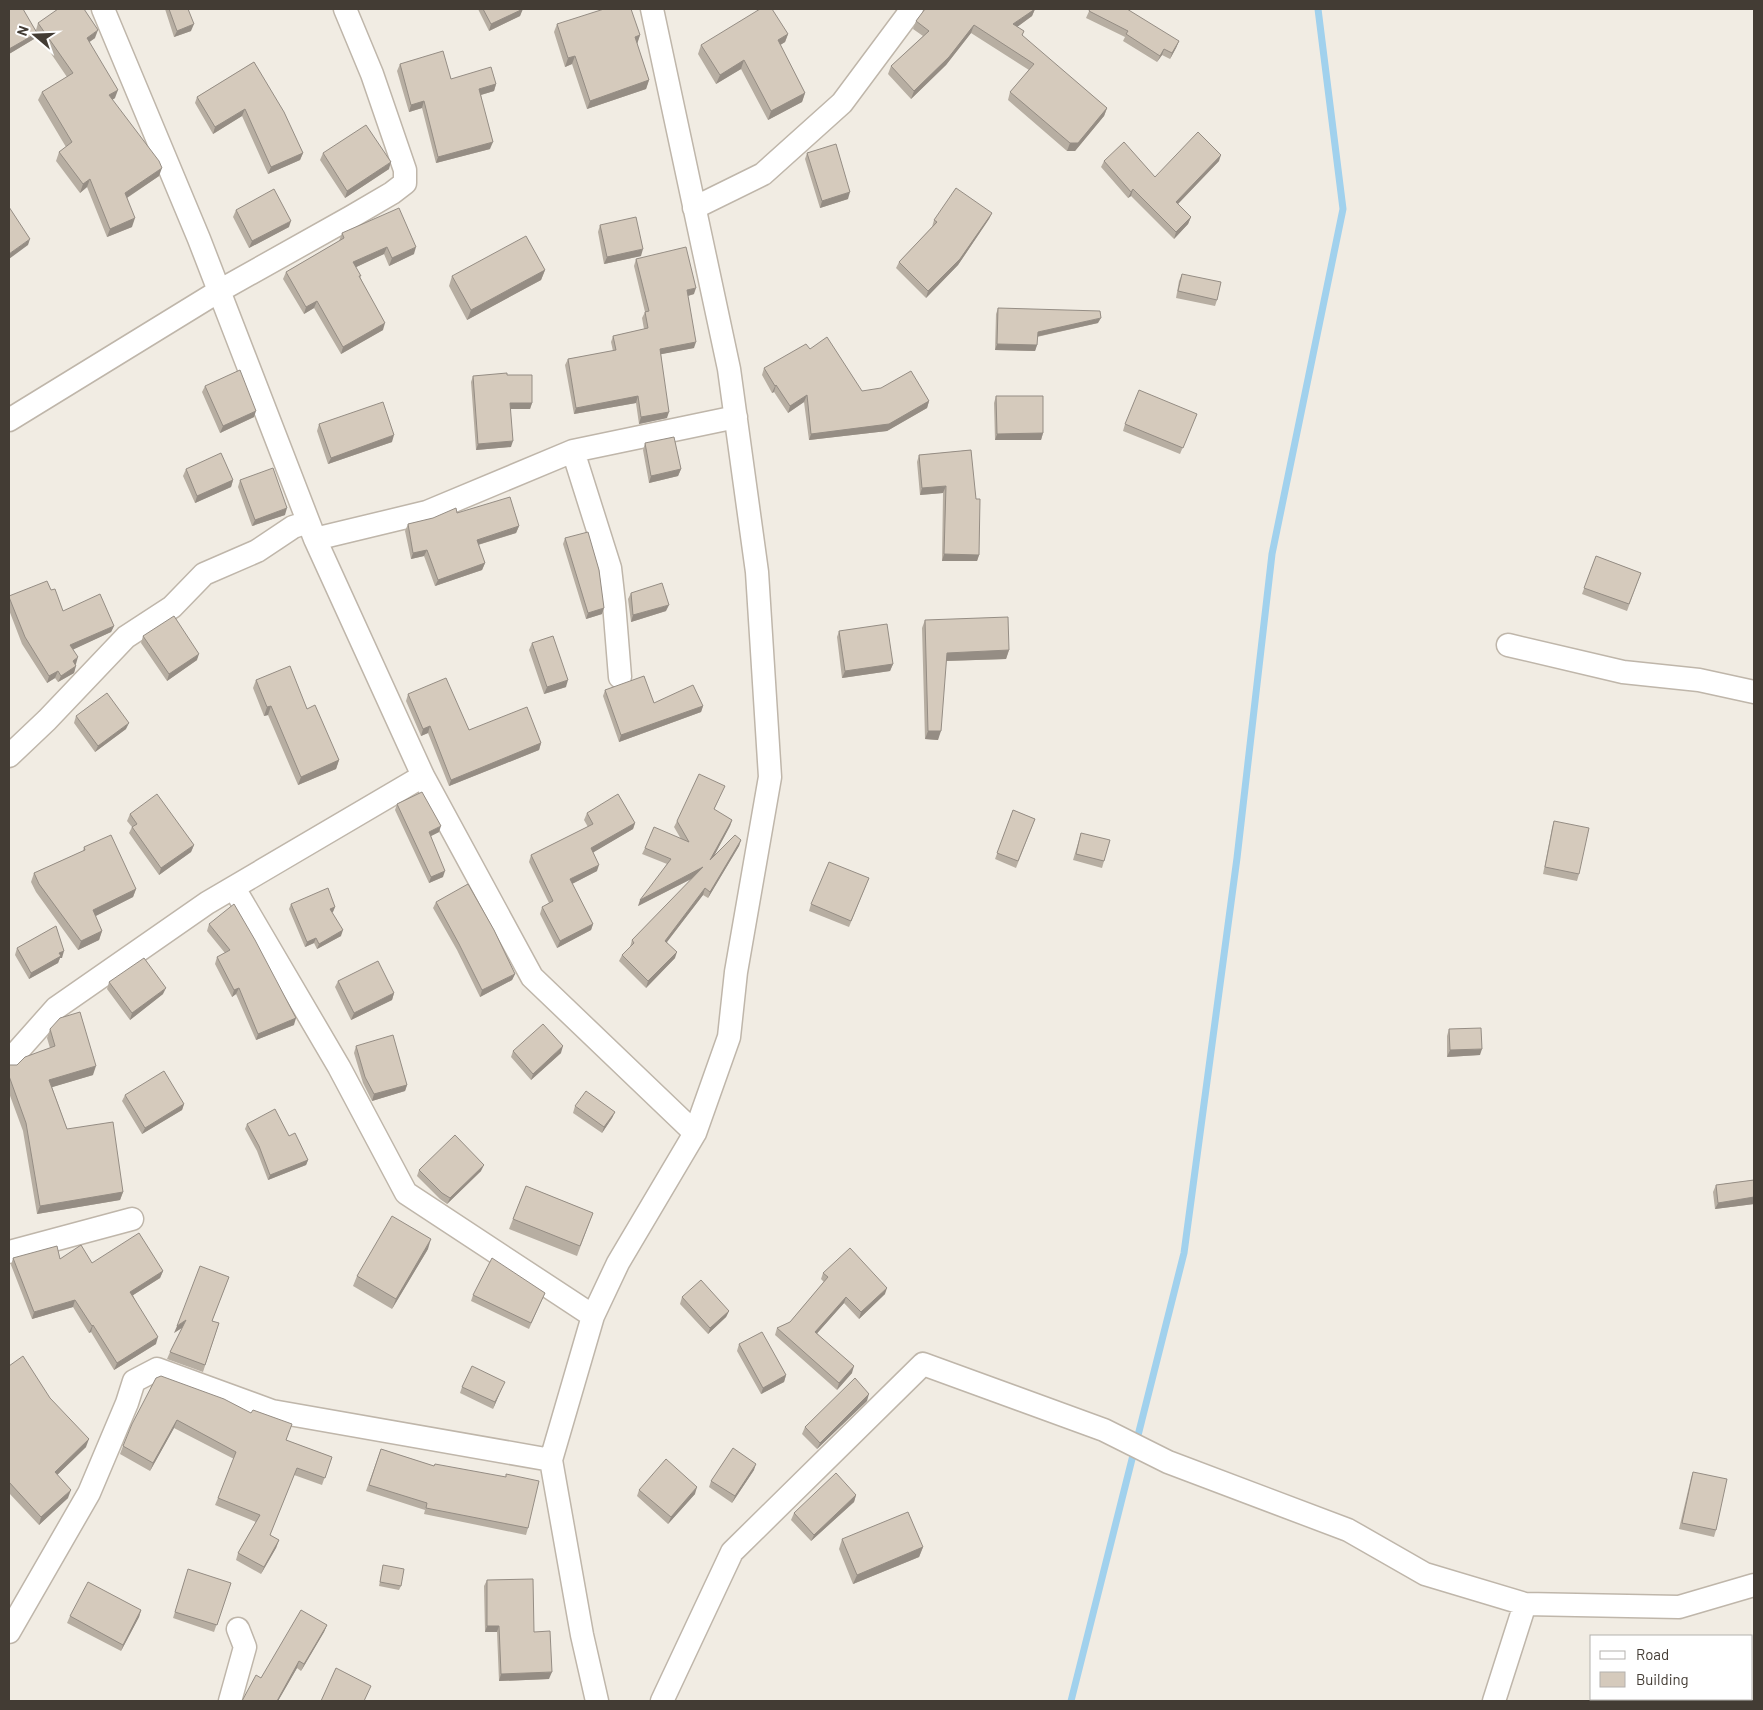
<svg xmlns="http://www.w3.org/2000/svg" width="1763" height="1710" viewBox="0 0 1763 1710" font-family="Barlow,sans-serif">
<style>
.lines{fill:none;stroke-linecap:round;stroke-linejoin:round}
.stream{stroke:#a1d1ed;stroke-width:7}
.minor-casing{stroke:#bfb6aa;stroke-width:25}
.minor{stroke:#fff;stroke-width:22}
.wall{fill:#b7aea2}
.shaded-wall{fill:#958d84}
.building{fill:#d5cabc;stroke:#958d84}
</style>
<rect width="100%" height="100%" fill="#f1ece3"/>
<g class="lines">
<path class="stream" d="M1071 1701 1184 1253 1237 858 1272 554 1343 209 1318 9"/>
<g class="minor-casing">
<path id="minor" d="M103 9 199 239 315 539 423 776 532 977 695 1133
M694 208 763 174 842 103 912 9
M9 420 219 291 351 217 392 193 405 183V170L372 74 345 9
M573 451 610 568 614 603 620 677
M315 539 427 512 573 451 736 417
M1508 645 1623 672 1699 680 1754 692
M9 756 47 720 126 637 172 607 204 574 257 551 293 527 308 522
M234 888 339 1067 406 1193 593 1316
M9 1061 56 1008 207 903 423 776
M9 1252 132 1219
M9 1632 89 1493 127 1403 134 1381 157 1369 272 1411 551 1460
M230 1701 245 1647 238 1629
M597 1701 582 1635 551 1460 593 1316 618 1263 695 1133 729 1037 736 972 770 777 757 572 729 369 652 9
M662 1701 732 1552 923 1364 1104 1430 1168 1462 1348 1530 1425 1574 1525 1604
M1494 1701 1525 1604 1679 1607 1754 1585"/>
</g>
<use href="#minor" class="minor"/>
</g>
<path class="wall" d="M9 9 36 30 38 23 95 38 89 42 115 98 112 100 159 176 127 198 132 227 107 237 87 187 80 193 56 161 59 152 66 147 38 100 42 92 67 77 37 33 34 39 9 54Z
M165 9H188L191 31 174 37Z
M478 9H522L520 16 489 31Z
M925 9H1035L1032 16 1017 27 1024 31 1022 36 1107 108 1104 116 1075 151H1067L1008 100 1010 92 1029 70 971 33 946 65 911 99 888 74 891 66 923 36 913 29 916 21Z
M1090 9 1179 41 1176 48 1170 59 1162 55 1157 62 1123 41 1125 37 1086 18Z
M557 24 640 35 637 44 649 80 646 89 587 109 572 64 565 67 554 32Z
M788 34 785 42 780 45 805 93 802 102 768 120 741 69 716 84 698 54 701 45Z
M254 62 303 153 300 160 268 174 242 116 213 134 195 103 197 97Z
M400 64 451 79 496 84 494 91 481 95 490 149 436 163 422 108 409 112 397 71Z
M323 153 389 169 345 198 320 160Z
M807 153 848 199 820 208 805 159Z
M1104 161 1155 177 1219 161 1178 204 1191 217 1188 224 1174 239 1131 196 1128 198 1101 167Z
M236 210 289 227 249 248 233 217Z
M992 213 989 219 958 265 926 298 896 268 899 262 932 227 934 220Z
M600 225 641 256 604 264 598 232Z
M342 233 414 254 389 266 384 254 356 267 383 330 341 354 314 308 304 314 283 279 286 272 339 241Z
M636 259 694 294 688 296 694 348 661 354 667 418 639 424 636 403 574 414 565 365 568 359 613 351 611 342 613 336 644 329 642 318 645 312 634 266Z
M545 270 541 280 467 320 449 286 452 276Z
M1182 274 1217 300 1215 306 1176 298 1179 281Z
M998 308 1098 323 1037 337V345L1035 351 995 350 996 314Z
M810 349 862 391 929 401 927 408 887 431 809 440 804 402 788 413 774 392 772 393 762 375 764 368Z
M507 375 532 403 530 409H510L511 447 476 450 471 382 473 376Z
M205 386 254 417 220 433 202 392Z
M996 396 1043 433 1041 440H995L994 403Z
M1197 414 1180 454 1123 431 1125 424Z
M319 424 392 442 328 464 317 431Z
M645 443 681 469 678 476 649 483 643 450Z
M971 450 979 555 977 561H942L943 493 920 495 917 462 919 455Z
M186 469 233 480 231 487 195 503 183 476Z
M240 480 285 515 252 526 238 487Z
M457 513 519 526 516 533 478 545 485 563 482 570 435 586 424 556 411 559 405 531 408 524Z
M565 538 602 614 586 619 563 544Z
M1596 556 1641 573 1627 611 1582 594Z
M51 590 63 611 114 626 111 632 73 649 76 664 74 673 58 682 55 678 47 683 22 644 9 610V596Z
M631 593 666 611 631 622 628 599Z
M925 620 1009 650 1006 659 946 661 938 740 925 739 922 628Z
M839 631 893 664 890 671 842 678 837 637Z
M143 636 197 660 167 681 141 643Z
M532 643 566 687 544 694 529 650Z
M256 680 307 709 339 760 336 769 298 785 268 715 264 716 253 688Z
M605 690 654 703 703 706 701 712 619 742 603 696Z
M408 694 469 730 541 743 539 750 449 786 428 733 421 736 406 701Z
M76 716 126 729 95 752 74 723Z
M722 792 714 810 732 820 730 826 713 858 741 840 739 846 708 898 703 895 667 942 675 958 646 988 619 961 622 955 630 947 632 940 693 878 638 906 667 864 642 854 645 848 681 839 674 827 677 821Z
M397 804 439 832 431 836 443 877 429 883 395 810Z
M1013 810 1035 819 1016 868 995 859Z
M587 813 635 823 633 829 593 852 597 871 572 884 593 924 591 930 557 948 540 914 542 907 549 903 529 862 531 855 588 827 584 820Z
M130 814 194 845 191 852 159 875 129 833 132 827 127 821Z
M1554 821 1579 874 1577 881 1543 874 1552 828Z
M1081 833 1104 861 1102 868 1073 860Z
M84 847 136 889 133 897 95 916 102 931 99 940 78 950 36 892 31 882 34 873 83 851Z
M869 878 849 927 809 911 811 904Z
M436 902 515 974 512 980 480 997 457 950 433 908Z
M291 904 335 907 332 913 341 936 317 949 314 943 305 947 289 909Z
M209 924 294 1025 256 1040 236 994 232 997 215 964 217 957 225 953 207 931Z
M17 948 62 958H60L58 963 29 979 15 955Z
M338 981 394 993 392 1000 351 1020 335 987Z
M109 982 163 994 130 1020 107 989Z
M50 1029 93 1075 52 1087 67 1129 123 1192 120 1200 37 1214 23 1131 9 1093V1065H17L50 1048 47 1038Z
M1449 1029 1480 1055 1447 1057V1036Z
M356 1046 407 1085 405 1091 372 1101 363 1083 354 1053Z
M513 1051 561 1053 531 1080 511 1057Z
M125 1095 184 1104 182 1110 142 1134 122 1101Z
M575 1106 615 1112 612 1118 602 1133 573 1113Z
M247 1124 289 1136 308 1160 306 1165 268 1180 257 1151 245 1129Z
M419 1170 481 1171 447 1204 440 1199 417 1176Z
M1754 1180V1204L1715 1209 1713 1192 1716 1185Z
M526 1186 593 1213 577 1256 509 1229Z
M428 1249 392 1309 353 1286 357 1276Z
M13 1258 60 1259 92 1263 163 1271 160 1278 133 1295 156 1344 114 1370 91 1332 89 1333 73 1307 32 1319 11 1265Z
M823 1273 885 1294 859 1319 844 1303 817 1333 852 1373 837 1390 775 1335 777 1328 790 1322 824 1282 821 1279Z
M229 1277 212 1321 219 1323 203 1372 167 1359 170 1352 182 1328 174 1333Z
M545 1293 529 1329 471 1301 473 1295Z
M682 1297 729 1311 726 1317 708 1334 680 1304Z
M739 1344 786 1375 784 1382 761 1394 737 1351Z
M9 1366 50 1398 86 1447 57 1475 68 1498 39 1525 9 1493Z
M156 1378 286 1440 332 1457 322 1485 294 1475 270 1535 279 1540 276 1548 261 1574 236 1560 238 1553 256 1522 215 1505 234 1459 174 1428 150 1471 120 1454 123 1446Z
M462 1387 502 1388 493 1409 460 1393Z
M867 1401 817 1449 802 1434 805 1427Z
M381 1449 434 1466 435 1464 528 1528 526 1535 424 1514 425 1510 366 1491Z
M754 1470 732 1503 709 1487 711 1481Z
M1693 1472 1716 1530 1714 1537 1679 1529 1691 1478Z
M639 1490 695 1494 668 1524 637 1496Z
M856 1495 854 1502 811 1541 791 1520 794 1513Z
M842 1539 923 1547 919 1557 853 1584 839 1549Z
M383 1565 401 1586 399 1590 379 1586Z
M186 1576 231 1583 214 1632 173 1618Z
M487 1580 549 1679 499 1681 497 1632H485L484 1586Z
M141 1610 139 1617 121 1651 67 1623 70 1616Z
M327 1625 324 1632 301 1671 297 1668 278 1701H242L261 1678Z"/>
<path class="shaded-wall" d="M523 9 520 16 489 31 491 24Z
M1035 9 1032 16 1010 32 1013 24Z
M194 24 191 31 174 37 177 31Z
M974 25 971 33 946 65 911 99 914 91Z
M98 30 95 38 84 46 87 38Z
M37 33 34 39 9 54V49Z
M788 34 785 42 774 49 778 40Z
M640 35 637 44 635 37Z
M1179 41 1176 48 1170 59 1172 53Z
M1164 49 1162 55 1157 62 1160 56Z
M575 56 572 64 565 67 568 58Z
M744 60 741 69 716 84 720 75Z
M649 80 646 89 587 109 590 101Z
M496 84 494 91 477 96 479 89Z
M118 90 115 98 106 104 109 95Z
M805 93 802 102 768 120 771 111Z
M424 101 422 108 409 112 411 105Z
M1107 108 1104 116 1075 151H1067L1070 143Z
M245 109 242 116 213 134 215 127Z
M493 142 490 149 436 163 438 157Z
M303 153 300 160 268 174 271 167Z
M1221 155 1219 161 1173 209 1176 202Z
M391 162 389 169 345 198 347 191Z
M162 168 159 176 122 201 125 193Z
M90 179 87 187 80 193 83 184Z
M1133 189 1131 196 1128 198 1131 192Z
M850 192 848 199 820 208 822 201Z
M992 213 989 219 958 265 926 298 928 291Z
M1191 217 1188 224 1174 239 1176 232Z
M135 218 132 227 107 237 110 229Z
M291 221 289 227 249 248 252 241Z
M30 239 28 245 9 259V254Z
M387 247 384 254 350 270 353 262Z
M416 247 414 254 389 266 392 258Z
M643 249 641 256 604 264 607 257Z
M545 270 541 280 467 320 471 310Z
M696 288 694 294 684 297 687 290Z
M317 301 314 308 304 314 306 307Z
M1101 318 1098 323 1035 337 1038 332Z
M385 323 383 330 341 354 343 347Z
M696 342 694 348 657 355 660 349Z
M997 344 1037 345 1035 351 995 350Z
M776 385 774 392 772 393 775 386Z
M807 395 804 402 788 413 790 406Z
M638 396 636 403 574 414 576 408Z
M929 401 927 408 887 431 809 440 811 434Z
M510 403H532L530 409H507Z
M256 411 254 417 220 433 223 426Z
M669 412 667 418 639 424 641 417Z
M1043 433 1041 440H995L997 434Z
M394 435 392 442 328 464 331 458Z
M513 441 511 447 476 450 478 444Z
M681 469 678 476 649 483 651 476Z
M233 480 231 487 195 503 197 496Z
M946 486 943 493 920 495 922 488Z
M287 508 285 515 252 526 255 520Z
M519 526 516 533 474 546 477 540Z
M427 550 424 556 411 559 413 553Z
M944 554 979 555 977 561H942Z
M485 563 482 570 435 586 438 580Z
M669 605 666 611 631 622 633 615Z
M604 608 602 614 586 619 588 613Z
M114 626 111 632 68 652 70 645Z
M1009 650 1006 659 944 661 947 653Z
M199 654 197 660 167 681 169 674Z
M78 657 76 664 71 667 73 661Z
M893 664 890 671 842 678 845 671Z
M76 666 74 673 58 682 61 676Z
M58 671 55 678 47 683 49 676Z
M568 680 566 687 544 694 547 687Z
M271 706 268 715 264 716 267 707Z
M703 706 701 712 619 742 621 735Z
M129 723 126 729 95 752 98 746Z
M430 726 428 733 421 736 423 729Z
M928 731H941L938 740 925 739Z
M541 743 539 750 449 786 451 780Z
M339 760 336 769 298 785 301 777Z
M732 820 730 826 708 867 710 860Z
M635 823 633 829 589 855 591 848Z
M441 826 439 832 427 838 429 832Z
M741 840 739 846 708 898 710 892Z
M194 845 191 852 159 875 161 868Z
M599 865 597 871 568 886 570 879Z
M703 867 701 874 638 906 640 900Z
M445 871 443 877 429 883 431 877Z
M705 888 703 895 663 947 665 941Z
M136 889 133 897 90 919 93 910Z
M335 907 333 912 328 914 330 909Z
M593 924 591 930 557 948 560 941Z
M343 930 341 936 317 949 319 944Z
M102 931 99 940 78 950 81 941Z
M316 938 314 943 305 947 307 942Z
M64 951 62 958H60L58 963 29 979 31 973 59 953Z
M677 952 675 958 646 988 648 981Z
M515 974 512 980 480 997 482 990Z
M166 988 163 994 130 1020 132 1013Z
M239 988 236 994 232 997 234 990Z
M394 993 392 1000 351 1020 354 1013Z
M296 1018 294 1025 256 1040 258 1034Z
M563 1046 561 1053 531 1080 533 1074Z
M1482 1049 1480 1055 1447 1057 1450 1050Z
M96 1066 93 1075 46 1089 49 1080Z
M407 1085 405 1091 372 1101 374 1094Z
M184 1104 182 1110 142 1134 145 1128Z
M615 1112 612 1118 602 1133 604 1127Z
M308 1160 306 1165 268 1180 270 1175Z
M484 1165 481 1171 447 1204 450 1198Z
M123 1192 120 1200 37 1214 40 1206Z
M1754 1197V1204L1715 1209 1718 1203Z
M431 1239 428 1249 392 1309 396 1299Z
M163 1271 160 1278 127 1299 130 1292Z
M887 1288 885 1294 859 1319 861 1312Z
M846 1297 844 1303 813 1338 815 1332Z
M75 1300 73 1307 32 1319 34 1312Z
M729 1311 726 1317 708 1334 710 1328Z
M186 1320 183 1327 174 1333 177 1326Z
M93 1325 91 1332 89 1333 92 1326Z
M158 1337 156 1344 114 1370 117 1363Z
M854 1366 852 1373 837 1390 839 1383Z
M786 1375 784 1382 761 1394 763 1388Z
M505 1382 502 1388 493 1409 495 1402Z
M869 1394 867 1401 817 1449 820 1443Z
M177 1420 174 1428 150 1471 153 1463Z
M89 1439 86 1447 52 1480 55 1472Z
M756 1464 754 1470 732 1503 735 1496Z
M697 1487 695 1494 668 1524 671 1517Z
M71 1490 68 1498 39 1525 41 1517Z
M856 1495 854 1502 811 1541 814 1535Z
M279 1540 276 1548 261 1574 264 1567Z
M923 1547 919 1557 853 1584 857 1575Z
M141 1610 139 1617 121 1651 123 1645Z
M327 1625 324 1632 301 1671 304 1664Z
M487 1626H499L497 1632H485Z
M299 1661 297 1668 278 1701H277Z
M552 1672 549 1679 499 1681 501 1674Z"/>
<path class="building" d="M9 9H23L37 33 9 49Z
M58 9H84L98 30 87 38 118 90 109 95 159 161 162 168 125 193 135 218 110 229 90 179 83 184 59 152 72 142 42 92 73 73 38 23Z
M169 9H188L194 24 177 31Z
M483 9H523L491 24Z
M604 9H631L640 35 635 37 649 80 590 101 575 56 568 58 557 24Z
M760 9H772L788 34 778 40 805 93 771 111 744 60 720 75 701 45Z
M925 9H1035L1013 24 1024 31 1022 35 1107 108 1078 143H1070L1010 92 1034 64 974 25 949 57 914 91 891 66 929 31 916 21Z
M1090 9H1127L1179 41 1172 53 1164 49 1160 56 1126 34 1128 31 1089 11Z
M443 51 451 79 491 67 496 84 479 89 493 142 438 157 424 101 411 105 400 64Z
M254 62 284 112 303 153 271 167 245 109 215 127 197 97Z
M366 125 391 162 347 191 323 153Z
M1198 132 1221 155 1176 202 1191 217 1176 232 1133 189 1131 192 1104 161 1124 142 1155 177Z
M836 144 850 192 822 201 807 153Z
M956 188 992 213 960 259 928 291 899 262 937 222 934 220Z
M274 189 291 221 252 241 236 210Z
M9 207 30 239 9 254Z
M399 208 416 247 392 258 387 247 353 262 361 276H359L385 323 343 347 317 301 306 307 286 272 344 238 342 233Z
M636 217 643 249 607 257 600 225Z
M526 236 545 270 471 310 452 276Z
M686 247 696 288 687 290 696 342 660 349 669 412 641 417 638 396 576 408 568 359 616 350 613 336 648 328 645 312 649 311 636 259Z
M1182 274 1221 282 1217 300 1178 291Z
M998 308 1100 311 1101 318 1038 332 1037 345 997 344Z
M827 337 862 391 881 388 911 371 929 401 889 424 811 434 807 395 790 406 776 385 775 386 764 368 806 344 810 349Z
M240 370 256 411 223 426 205 386Z
M507 373V375H532V403H510L513 441 478 444 473 376Z
M1139 390 1197 414 1183 448 1125 424Z
M996 396H1043V433L997 434Z
M383 402 394 435 331 458 319 424Z
M674 437 681 469 651 476 645 443Z
M971 450 976 499H980L979 555 944 554 946 486 922 488 919 455Z
M221 453 233 480 197 496 186 469Z
M273 468 287 508 255 520 240 480Z
M510 497 519 526 477 540 485 563 438 580 427 550 413 553 408 524 433 518 456 508 457 513Z
M588 532 599 570 604 608 588 613 565 538Z
M1596 556 1641 573 1629 604 1584 588Z
M47 581 51 590 55 589 63 611 100 594 114 626 70 645 78 657 73 661 76 666 61 676 58 671 49 676 25 637 9 597V596Z
M662 583 669 605 633 615 631 593Z
M174 616 199 654 169 674 143 636Z
M1008 617 1009 650 947 653 941 731H928L925 620Z
M887 624 893 664 845 671 839 631Z
M553 636 568 680 547 687 532 643Z
M290 666 307 709 315 705 339 760 301 777 271 706 267 707 256 680Z
M644 676 654 703 693 685 703 706 621 735 605 690Z
M446 678 469 730 527 707 541 743 451 780 430 726 423 729 408 694Z
M107 693 129 723 98 746 76 716Z
M699 774 725 786 714 809 732 820 710 860 735 835 741 840 710 892 705 888 665 941 677 952 648 981 622 955 634 943 632 940 703 867 640 900 671 859 645 848 654 827 689 842 677 821Z
M422 792 441 826 429 832 445 871 431 877 397 804Z
M157 794 194 845 161 868 132 827 137 824 130 814Z
M618 794 635 823 591 848 599 865 570 879 593 924 560 941 542 907 553 901 531 855 593 824 587 813Z
M1013 810 1035 819 1018 861 997 853Z
M1554 821 1589 828 1579 874 1545 867Z
M1081 833 1110 840 1104 861 1076 854Z
M111 835 136 889 93 910 102 931 81 941 39 884 34 873 85 850 84 847Z
M829 862 869 878 851 921 811 904Z
M468 884 494 930 515 974 482 990 459 944 436 902Z
M328 888 335 907 330 909 343 930 319 944 316 938 307 942 291 904Z
M234 904 255 940 296 1018 258 1034 239 988 234 990 217 957 230 950 209 924Z
M56 926 64 951 59 953 61 956 31 973 17 948Z
M144 958 166 988 132 1013 109 982Z
M378 961 394 993 354 1013 338 981Z
M80 1012 96 1066 49 1080 67 1129 113 1122 123 1192 40 1206 26 1123 9 1076V1065H17L25 1057 55 1046 50 1029 60 1018Z
M543 1024 563 1046 533 1074 513 1051Z
M1481 1028 1482 1049 1450 1050 1449 1029Z
M393 1035 407 1085 374 1094 365 1077 356 1046Z
M164 1071 184 1104 145 1128 125 1095Z
M586 1091 615 1112 604 1127 575 1106Z
M275 1109 289 1136 295 1133 308 1160 270 1175 259 1146 247 1124Z
M455 1135 484 1165 450 1198 442 1193 419 1170Z
M1754 1180V1197L1718 1203 1716 1185Z
M526 1186 593 1213 580 1246 513 1219Z
M392 1216 431 1239 396 1299 357 1276Z
M139 1233 163 1271 130 1292 158 1337 117 1363 93 1325 92 1326 75 1300 34 1312 13 1258 57 1246 60 1259 81 1245 92 1263Z
M850 1248 887 1288 861 1312 846 1297 815 1332 854 1366 839 1383 777 1328 790 1322 828 1277 823 1273Z
M492 1258 545 1293 531 1323 473 1295Z
M200 1266 229 1277 212 1321 219 1323 205 1365 170 1352 186 1320 177 1326Z
M701 1280 729 1311 710 1328 682 1297Z
M762 1332 786 1375 763 1388 739 1344Z
M23 1356 50 1398 89 1439 55 1472 71 1490 41 1517 9 1482V1366Z
M472 1366 505 1382 495 1402 462 1387Z
M161 1376 224 1399 251 1413 253 1410 292 1424 286 1440 332 1457 325 1478 297 1468 270 1535 279 1540 264 1567 238 1553 260 1515 218 1498 236 1452 177 1420 153 1463 123 1446 132 1424 156 1378Z
M855 1378 869 1394 820 1443 805 1427Z
M733 1448 756 1464 735 1496 711 1481Z
M381 1449 434 1466 435 1464 506 1477V1474L539 1481 528 1528 426 1508 427 1503 369 1485Z
M666 1459 697 1487 671 1517 639 1490Z
M1693 1472 1727 1479 1716 1530 1682 1523Z
M836 1473 856 1495 814 1535 794 1513Z
M908 1512 923 1547 857 1575 842 1539Z
M383 1565 404 1569 401 1586 380 1582Z
M188 1569 231 1583 217 1625 175 1612Z
M533 1579 534 1632 550 1631 552 1672 501 1674 499 1626H487V1580Z
M88 1582 141 1610 123 1645 70 1616Z
M301 1610 327 1625 304 1664 299 1661 277 1701H242L256 1675 261 1678Z
M336 1668 371 1686 364 1701H321Z"/>
<rect width="1763" height="1710" fill="none" stroke="#433c34" stroke-width="20"/>
<rect x="1590" y="1635" width="162" height="65" fill="#ffffff" stroke="#b4b1ae"/>
<rect x="1600" y="1651" width="25" height="8" fill="#ffffff" stroke="#b4b1ae"/>
<text x="1636" y="1660" font-size="15" fill="#433c34">Road</text>
<rect x="1600" y="1672" width="25" height="15" fill="#d5cabc" stroke="#b4b1ae"/>
<text x="1636" y="1685" font-size="15" fill="#433c34">Building</text>
<g transform="translate(35 35) rotate(289)" stroke="#ffffff" stroke-width="4" paint-order="stroke">
<path d="M0-4L9 19L0 12L-9 19Z" fill="#433c34"/>
<text y="-8" font-size="14" font-weight="bold" text-anchor="middle" fill="#433c34">N</text>
</g>
</svg>
